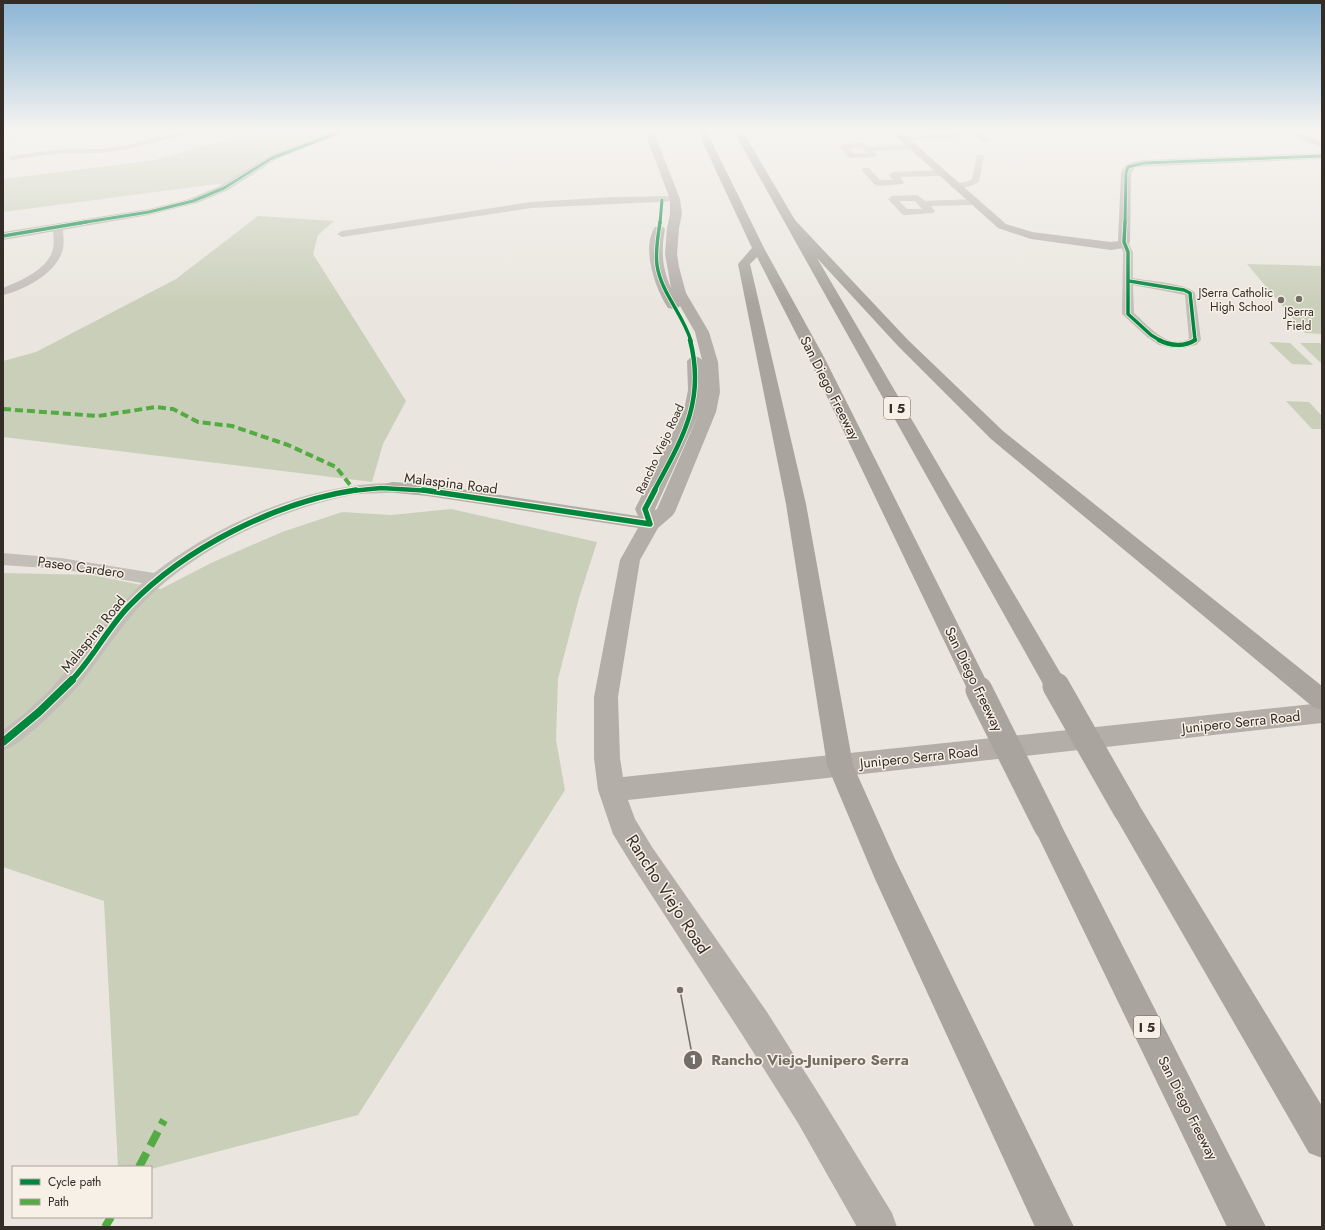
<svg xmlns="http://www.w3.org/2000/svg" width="1325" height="1230" viewBox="0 0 1325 1230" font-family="Jost,sans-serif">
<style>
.green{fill:#cacfba}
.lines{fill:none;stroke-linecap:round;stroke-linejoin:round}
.street{fill:#c3beb8;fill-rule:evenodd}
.secondary{fill:#b4aea9;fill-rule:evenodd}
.highway{fill:#a9a59e;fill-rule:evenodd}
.rail{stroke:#aba7a2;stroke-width:1.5;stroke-dasharray:0.5 1.5;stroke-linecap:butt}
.highway-bridge{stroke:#a9a59e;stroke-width:27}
.quiet-far1{stroke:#54ab44;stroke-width:4;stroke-dasharray:8 4;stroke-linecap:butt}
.quiet{stroke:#54ab44;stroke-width:8;stroke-dasharray:16 8;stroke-linecap:butt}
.cycleway-far4-casing{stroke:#f7f0e6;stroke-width:4}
.cycleway-far3-casing{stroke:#f7f0e6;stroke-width:5}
.cycleway-far2-casing{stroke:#f7f0e6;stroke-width:6}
.cycleway-far1-casing{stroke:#f7f0e6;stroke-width:8}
.cycleway-casing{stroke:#f7f0e6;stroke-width:10}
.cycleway-far4{stroke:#00873e;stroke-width:3}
.cycleway-far3{stroke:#00873e;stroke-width:3.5}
.cycleway-far2{stroke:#00873e;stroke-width:4.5}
.cycleway-far1{stroke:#00873e;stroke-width:5.5}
.cycleway{stroke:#00873e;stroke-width:8}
.poi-dot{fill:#736d67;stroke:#f7f0e6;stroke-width:1.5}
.labels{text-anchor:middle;stroke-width:3;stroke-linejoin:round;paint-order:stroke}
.far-poi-label{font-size:12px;fill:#332c27;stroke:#f7f0e6;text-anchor:end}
.far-street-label{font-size:12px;fill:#332c27;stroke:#f7f0e6}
.shield{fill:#f7f0e6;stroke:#6e6760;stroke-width:1}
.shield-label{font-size:13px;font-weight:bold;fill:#332c27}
.street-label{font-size:14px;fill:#332c27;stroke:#f7f0e6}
.near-street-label{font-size:17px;fill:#332c27;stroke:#f7f0e6}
.leader{fill:none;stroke:#736d67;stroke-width:1.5}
.callout-dot{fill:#736d67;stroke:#f7f0e6;stroke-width:1.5}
.mark-label{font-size:12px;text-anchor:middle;font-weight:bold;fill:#fff}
.callout-label{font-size:15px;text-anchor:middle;font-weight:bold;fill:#736d67;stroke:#f7f0e6;stroke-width:3;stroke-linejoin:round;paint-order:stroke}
</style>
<rect width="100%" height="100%" fill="#eae6df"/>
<path class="green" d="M3 130H139L115 136 33 134 3 141Z
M260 130H345L272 158 229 185 217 184 3 212V179L155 160Z
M258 216 334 221 318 235 313 254 406 401 383 444 372 482 3 437V361L36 352 176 279Z
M1247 264 1322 266V334L1305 333Z
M1269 342 1290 343 1313 365 1292 364Z
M1300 343H1320L1322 345V364Z
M1286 401 1309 402 1322 416V429H1312Z
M451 509 597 542 579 598 558 679 556 740 565 790 358 1115 151 1169V1167H118L104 901 3 867V573L92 575 161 589 211 563 282 532 342 512 391 515Z"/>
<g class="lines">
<path class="street" d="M190 130H204L128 149 102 153 53 154 12 160 8 158 12 156 53 150 102 149 128 145Z
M825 130H853L854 132 850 134 831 135Z
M952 130H977L990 140 989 142C979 143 976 132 960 133L962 136 958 138 902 140 898 138 902 136 952 134 950 132Z
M864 143 870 147 912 145 916 147 912 149 874 151 877 155 876 157 852 158H849L839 146 843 144ZM862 147 867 153 854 154 849 148Z
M977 155H983L984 157 979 182 968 187 952 188 951 186 952 184 966 182 972 179Z
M863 168H869L880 180H893L889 175 893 172 941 170 945 173 941 176 900 177 904 182 903 184 878 186 875 185 863 172 862 170Z
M917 195 925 201 973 199 977 202 973 205 931 206 935 211 933 213 905 215 902 214 888 199 892 196ZM899 201H915L922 209H907Z
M675 196 678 197 679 199 678 201 531 208 342 237 337 234 342 231 531 202 614 197Z
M58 224 63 227C63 235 65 244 62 252 55 274 24 290 3 295V288C20 281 45 271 52 252 55 244 53 235 53 227Z
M1124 239 1127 240 1133 252V278C1147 281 1188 283 1195 293L1201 340 1196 345 1183 348H1172L1159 345 1147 337 1122 314 1123 252 1119 242ZM1133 285 1185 295 1189 339C1167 350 1148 325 1134 313Z
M392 483 397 485 400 488 397 491C383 495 367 492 352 495 282 509 210 542 156 590 126 617 105 652 80 684 66 700 51 715 35 729 25 737 15 746 3 751V730L24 714 51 689 115 612 142 583 61 569 3 565V553L61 558 154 573C218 523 310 483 392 483Z"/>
<path class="secondary" d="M336 130H349L275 160 228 190 197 203 149 215 3 240V232L149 209 189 199 220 186 269 156Z
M644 130H653L680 199 682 214 679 228 677 254 679 267 686 293 709 332 718 362 720 392 716 412 675 512 672 516 658 528 640 560 618 697 620 758 623 777 1322 703V723L628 800 635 819 652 847 767 1012 822 1099 892 1213 897 1227H857L798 1123 743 1036 632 865 613 834 598 790 594 758V697L620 560 638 528 427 496 385 492 383 488 385 484 392 482 427 484 638 516 635 509 684 410 688 390 687 361 690 358 695 356 700 358 702 360 695 332 680 306 678 308 673 309 668 308C655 289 641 247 655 227H663L665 229C661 250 662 268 671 288L665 254 667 228 670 214V199ZM700 411 657 509 655 510V509Z
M889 130H899L1006 224 1032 232 1111 242 1118 241 1121 173C1124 162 1134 162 1144 160L1322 153V159L1135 167 1131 173 1130 242 1124 248 1111 250 1031 239 998 228Z
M1281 130H1294L1322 142V148Z"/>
<path class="highway" d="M697 130H706L764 248 824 357 991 690 987 697 979 700 971 697 808 357 757 257 750 264 806 504 853 765 895 859 1074 1227H1035L875 879 827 765 786 504 738 264 752 248Z
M733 130H742L795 220 908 340 1003 431 1322 686V710L1313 707 991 439 898 346 817 258 1068 686 1064 693 1056 695 1048 693Z
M1126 797 1136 800 1322 1106V1158L1309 1153 1116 818 1112 809 1116 800Z
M1047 813 1057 817 1266 1227H1227L1033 826 1037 817Z"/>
<path class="rail" d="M1315 130 1322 134"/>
<path class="highway-bridge" d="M1056 686 1126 809
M979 690 1047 826"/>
<path class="quiet-far1" d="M3 409 98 416 156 407 173 409 198 422 232 426 288 445 336 467 354 490"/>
<path class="quiet" d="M139 1167 164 1120
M105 1227 111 1217"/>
<g class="cycleway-far4-casing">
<path id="cycleway-far4" d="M80 223 149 212 193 201 224 188 272 158 345 130
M660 223 662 200
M1125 223 1126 173 1128 167 1144 163 1322 156"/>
</g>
<g class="cycleway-far3-casing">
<path id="cycleway-far3" d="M660 222C658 237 655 251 657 265 661 293 683 314 691 341
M1125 222 1124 242 1128 252V314L1151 335 1161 341
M3 236 86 222
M1129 281 1184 290 1190 293 1195 340 1193 341"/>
</g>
<g class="cycleway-far2-casing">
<path id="cycleway-far2" d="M1159 340C1170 346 1185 347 1195 340
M351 491 381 488 432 491
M654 491C682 439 706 401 690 340"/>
</g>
<g class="cycleway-far1-casing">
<path id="cycleway-far1" d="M423 490 650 524 645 509 655 490
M71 681C93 658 107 629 129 606 185 548 276 502 356 490"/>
</g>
<g class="cycleway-casing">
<path id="cycleway" d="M3 742 39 712 72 680"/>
</g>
<use href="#cycleway-far4" class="cycleway-far4"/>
<use href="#cycleway-far3" class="cycleway-far3"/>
<use href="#cycleway-far2" class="cycleway-far2"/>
<use href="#cycleway-far1" class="cycleway-far1"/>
<use href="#cycleway" class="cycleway"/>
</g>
<linearGradient id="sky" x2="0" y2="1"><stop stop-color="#8ab5d5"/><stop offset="0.43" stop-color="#f6f4f1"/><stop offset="1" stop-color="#f6f4f1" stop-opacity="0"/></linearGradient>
<rect width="1325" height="303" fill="url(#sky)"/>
<g class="poi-dot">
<circle cx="1299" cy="299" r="4"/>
<circle cx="1281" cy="300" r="4"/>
</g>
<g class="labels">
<g class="far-poi-label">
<text x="1273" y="297">JSerra Catholic<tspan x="1273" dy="14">High School</tspan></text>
<text x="1299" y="316" text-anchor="middle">JSerra<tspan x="1299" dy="14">Field</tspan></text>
</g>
<g class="far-street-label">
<text transform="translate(660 449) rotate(-65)" y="4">Rancho Viejo Road</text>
</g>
<g class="shield">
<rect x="884" y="397" width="26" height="22" rx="3"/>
<rect x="1134" y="1016" width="26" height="22" rx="3"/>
</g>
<g class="shield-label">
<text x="897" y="413">I 5</text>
<text x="1147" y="1032">I 5</text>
</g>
<g class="street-label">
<text transform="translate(830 388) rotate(63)" y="5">San Diego Freeway</text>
<text transform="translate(451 483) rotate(7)" y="5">Malaspina Road</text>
<text transform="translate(81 567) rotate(8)" y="5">Paseo Cardero</text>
<text transform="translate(93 634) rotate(-51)" y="5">Malaspina Road</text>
<text transform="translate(974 679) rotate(64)" y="5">San Diego Freeway</text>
<text transform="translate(1241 722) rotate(-6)" y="5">Junipero Serra Road</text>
<text transform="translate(919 757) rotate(-6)" y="5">Junipero Serra Road</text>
<text transform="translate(1188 1108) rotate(63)" y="5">San Diego Freeway</text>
</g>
<g class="near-street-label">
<text transform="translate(668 894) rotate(57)" y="6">Rancho Viejo Road</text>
</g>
</g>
<path class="leader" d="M680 990L693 1060"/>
<g class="callout-dot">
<circle cx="680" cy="990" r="4"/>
<circle cx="693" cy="1060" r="10"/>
</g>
<g class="mark-label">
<text x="693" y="1064">1</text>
</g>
<g class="callout-label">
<text x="810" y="1065">Rancho Viejo-Junipero Serra</text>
</g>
<rect width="1325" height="1230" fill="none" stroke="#332c27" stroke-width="8"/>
<rect x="12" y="1166" width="140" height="52" fill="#f7f0e6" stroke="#a9a29a"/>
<rect x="20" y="1179" width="20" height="6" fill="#00873e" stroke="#a9a29a"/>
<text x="48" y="1186" font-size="12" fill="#332c27">Cycle path</text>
<rect x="20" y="1199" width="20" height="6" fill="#54ab44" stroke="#a9a29a"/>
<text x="48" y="1206" font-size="12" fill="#332c27">Path</text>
</svg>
